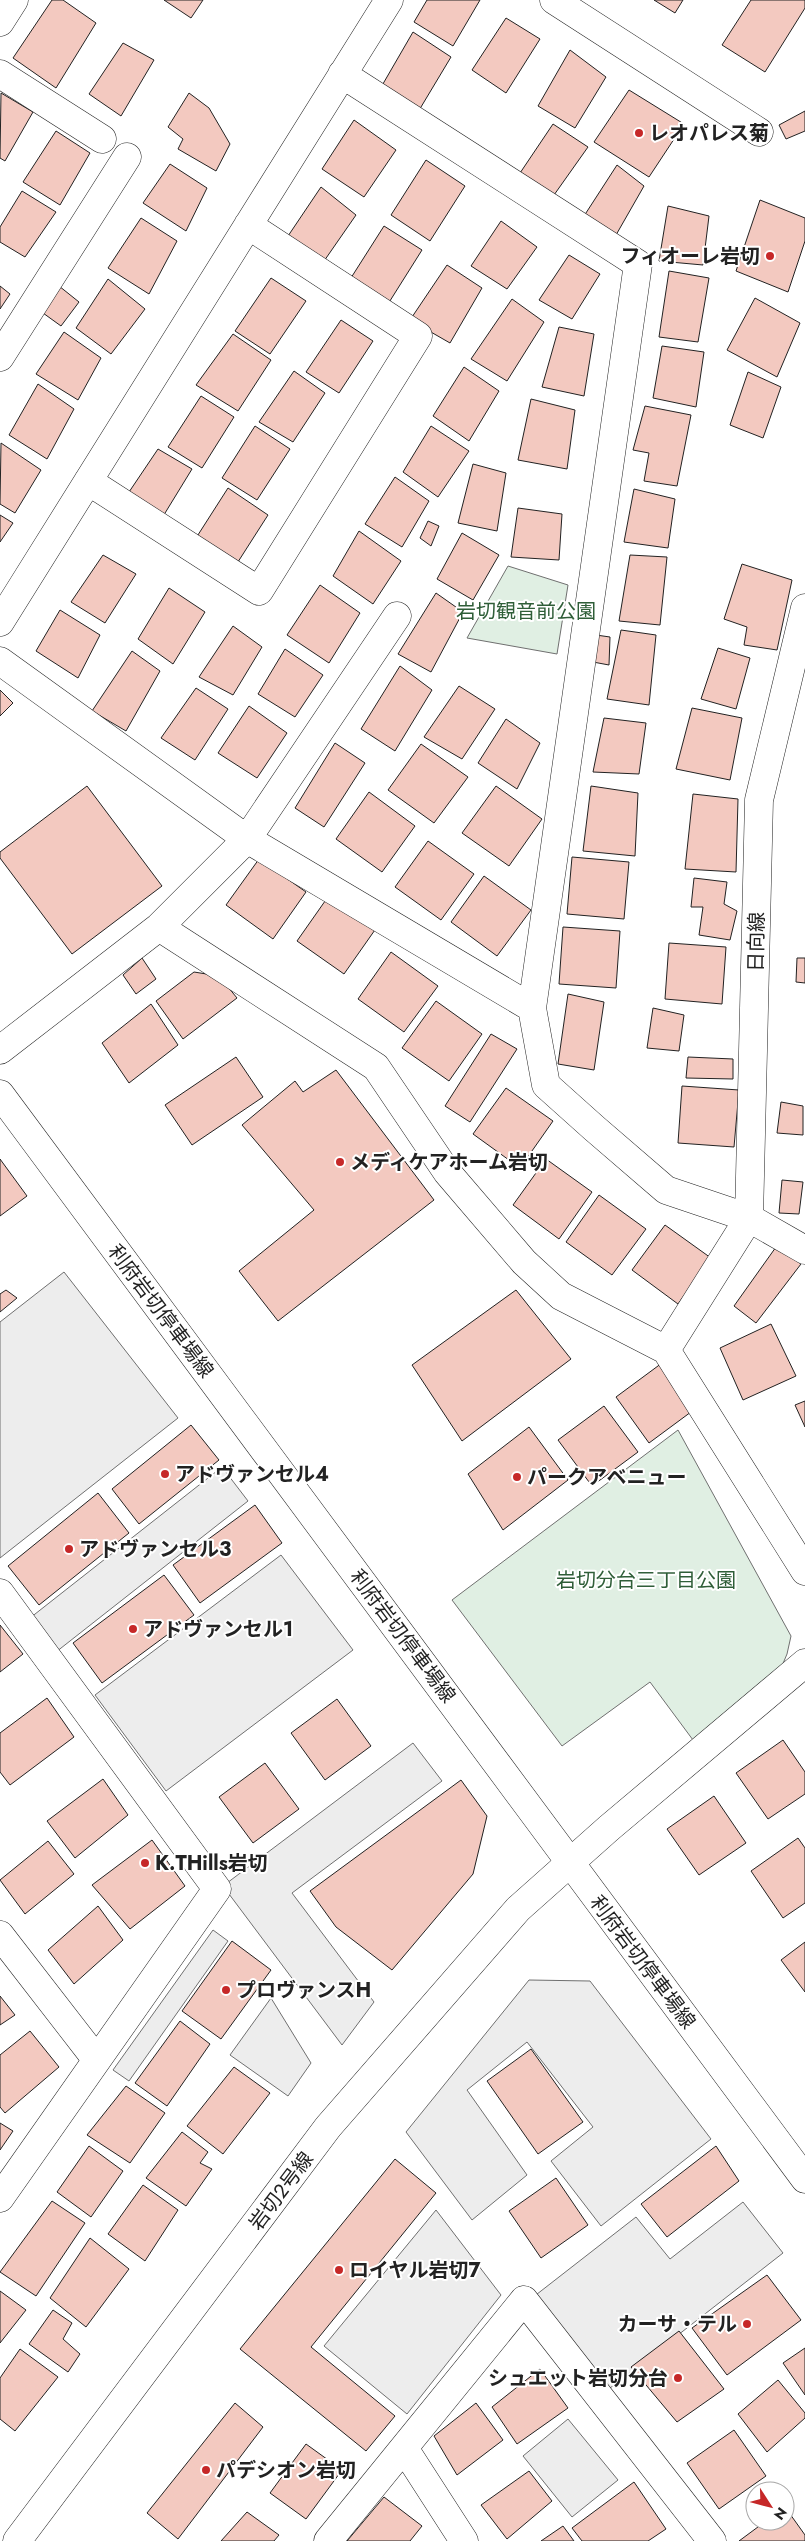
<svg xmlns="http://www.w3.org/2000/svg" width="805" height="2541" viewBox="0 0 805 2541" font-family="Jost,'Noto Sans JP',sans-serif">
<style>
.green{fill:#e0efe3;stroke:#6f6f6f}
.parking{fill:#ededed;stroke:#6f6f6f}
.building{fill:#f3c9c0;stroke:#222}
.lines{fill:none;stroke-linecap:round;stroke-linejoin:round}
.minor-casing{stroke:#222;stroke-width:29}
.major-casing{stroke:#222;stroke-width:29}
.minor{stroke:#fff;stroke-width:28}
.major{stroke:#fff;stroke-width:28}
.poi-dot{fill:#c62828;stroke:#fff;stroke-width:2}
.labels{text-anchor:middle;stroke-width:4;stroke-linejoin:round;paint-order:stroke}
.poi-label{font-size:20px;font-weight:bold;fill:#222;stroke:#fff;text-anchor:start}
.park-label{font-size:20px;fill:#2f5e38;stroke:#fff}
.street-label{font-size:20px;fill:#222;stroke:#fff}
</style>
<rect width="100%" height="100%" fill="#fff"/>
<path class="green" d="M508 566 568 585 557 654 467 638Z
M678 1430 791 1636 787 1654 779 1673 693 1740 650 1682 562 1746 452 1600Z"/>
<path class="parking" d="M64 1272 178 1418 0 1558V1322Z
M222 1467 248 1501 56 1652 30 1618Z
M281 1555 353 1650 166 1791 95 1695Z
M413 1743 442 1781 292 1893 374 2002 342 2045 223 1886Z
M213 1930 228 1941 129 2081 113 2070Z
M529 1980 590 1981 711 2139 601 2226 551 2161 593 2127 527 2042 467 2090 527 2175 472 2220 406 2132Z
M271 1998 311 2063 288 2096 230 2055Z
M743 2202 783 2253 605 2392 532 2298 636 2217 670 2259Z
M436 2210 501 2295 407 2414 324 2346Z
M568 2419 618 2480 572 2517 523 2456Z"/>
<path class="building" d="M52 0H63L96 23 56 88 13 58Z
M164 0H203L191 18Z
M427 0H480L453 46 414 22Z
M654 0H683L675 13Z
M751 0H805V8L765 72 722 45Z
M506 18 540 39 506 93 472 70Z
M413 32 451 57 418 112 380 89Z
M123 43 154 60 121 116 89 94Z
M570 50 606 77 575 128 538 106Z
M629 90 684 124 649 177 594 142Z
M1 93 33 112 5 161 0 158Z
M189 93 209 108 230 144 216 171 178 149 183 139 168 127Z
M805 111V131L786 139 779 125Z
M354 120 396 150 364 197 322 169Z
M553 124 588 147 554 195 518 176Z
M56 131 90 153 60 205 23 182Z
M426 160 465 186 430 241 391 215Z
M170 164 207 188 186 231 143 203Z
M617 165 644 186 616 235 584 216Z
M321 187 356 215 322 264 286 239Z
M22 191 56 212 25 257 0 242V227Z
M760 200 805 218V241L788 292 736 271Z
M668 206 709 216 703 265 659 261Z
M141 218 177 241 149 294 108 268Z
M501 221 537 247 507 289 471 266Z
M384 226 422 250 388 304 349 281Z
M569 255 600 274 572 319 539 300Z
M447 265 482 288 450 343 410 320Z
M669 271 709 278 698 342 659 337Z
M271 278 306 301 270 354 235 331Z
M108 279 145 309 111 354 76 328Z
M0 286 10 294 0 309Z
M59 286 79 302 61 326 43 313Z
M755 298 800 323 777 377 727 350Z
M512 299 544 322 507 381 471 359Z
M341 320 373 341 339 393 306 372Z
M559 327 594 334 584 396 542 387Z
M64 332 101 358 78 400 36 374Z
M233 334 271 360 238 411 196 385Z
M662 346 704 352 696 407 653 398Z
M464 367 499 391 469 441 433 416Z
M294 371 325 393 293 442 259 422Z
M748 372 781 387 763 438 730 425Z
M38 384 74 409 47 459 9 435Z
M201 396 234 417 202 468 168 447Z
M531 399 575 410 567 469 518 460Z
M645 406 691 415 677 486 644 481 649 453 633 450Z
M255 426 290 449 257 500 222 478Z
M431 426 469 451 438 497 403 472Z
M1 443 41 470 15 513 0 504Z
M158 449 192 469 162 518 127 495Z
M473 464 506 473 497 531 458 523Z
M395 477 429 501 402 547 365 524Z
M228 488 268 515 236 565 196 538Z
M634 489 675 499 668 548 624 542Z
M518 508 562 514 559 560 511 557Z
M0 515 13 523 0 542Z
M428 521 439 526 431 546 420 538Z
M359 531 401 561 373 604 333 576Z
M462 533 499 555 473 600 437 579Z
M103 555 136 574 105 623 71 602Z
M630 555 667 557 660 625 619 621Z
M742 564 792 580 777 650 744 645 747 627 724 619Z
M320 585 360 613 329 663 287 635Z
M169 588 205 612 173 664 138 639Z
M436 593 463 612 431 672 398 654Z
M60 610 100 635 78 678 36 651Z
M233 626 262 647 233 695 199 677Z
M621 630 656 635 649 705 607 699Z
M596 635 610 637 609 665 593 662Z
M718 648 750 658 736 709 701 699Z
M285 649 323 675 295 717 258 694Z
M132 651 160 671 126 731 92 711Z
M400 666 432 690 395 751 361 729Z
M459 686 495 709 462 759 424 737Z
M196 688 228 709 195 760 161 738Z
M0 690 13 703 0 716Z
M249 706 287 733 257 778 218 753Z
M692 708 742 718 730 780 676 769Z
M604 718 646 723 639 774 593 772Z
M506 719 540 743 517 789 478 763Z
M335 743 365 763 324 827 295 808Z
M421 744 468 777 434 823 388 790Z
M87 786 162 886 72 954 0 858V852Z
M496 786 542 819 509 866 462 833Z
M591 786 638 793 635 856 583 851Z
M369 792 415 826 382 872 336 839Z
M693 794 738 799 736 872 685 869Z
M428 841 474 874 441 920 395 887Z
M572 857 629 862 624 919 567 914Z
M259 859 306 892 273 939 226 905Z
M484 876 531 910 497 956 451 922Z
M694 878 727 882 724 904 737 911 730 940 699 935 703 907H691Z
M330 894 377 927 344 974 297 941Z
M563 927 620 931 616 988 559 984Z
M669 943 726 947 722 1004 665 999Z
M391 952 438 986 404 1032 358 999Z
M142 958 156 979 136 994 123 975Z
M797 958H805V983L796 982Z
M194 972 219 976 237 998 183 1039 156 1001Z
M568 994 604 1002 594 1070 558 1064Z
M436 1001 482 1034 449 1081 402 1048Z
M151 1004 178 1045 129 1083 102 1043Z
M653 1008 684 1015 679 1051 647 1048Z
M491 1034 517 1049 470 1122 445 1106Z
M236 1057 263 1097 192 1145 165 1105Z
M688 1057 733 1059V1079L686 1078Z
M336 1070 434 1200 278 1321 239 1271 314 1210 242 1125 295 1081 303 1092Z
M682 1086 739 1090 734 1147 678 1143Z
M506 1088 553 1121 520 1168 473 1134Z
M781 1102 803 1106V1135L777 1133Z
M0 1159 27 1196 0 1216Z
M546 1159 592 1192 559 1239 513 1205Z
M782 1180 803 1182 799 1214 779 1213Z
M599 1195 646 1229 612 1275 566 1242Z
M665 1225 711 1258 678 1304 632 1270Z
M776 1247 801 1264 756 1323 734 1306Z
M6 1290 17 1298 0 1312V1294Z
M516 1290 571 1359 462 1441 412 1365Z
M771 1324 796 1376 743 1400 720 1348Z
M662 1363 695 1409 649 1443 616 1397Z
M805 1401V1427L795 1405Z
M604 1406 638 1452 592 1486 558 1440Z
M191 1425 219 1460 139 1524 112 1489Z
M529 1427 568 1480 503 1530 468 1474Z
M98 1493 129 1533 39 1605 8 1566Z
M255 1505 282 1543 200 1603 173 1565Z
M164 1575 194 1615 102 1683 73 1643Z
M0 1625 23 1654 0 1672Z
M47 1698 74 1737 10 1785 0 1772V1733Z
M337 1699 371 1746 325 1780 291 1733Z
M783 1740 805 1772V1794L768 1819 736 1773Z
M265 1763 299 1809 253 1843 219 1797Z
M103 1779 128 1815 75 1858 47 1821Z
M461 1780 487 1816 473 1874 392 1970 336 1927 310 1891Z
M714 1796 746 1843 699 1875 667 1829Z
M798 1838 805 1848V1903L783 1918 751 1871Z
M152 1840 185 1886 130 1929 92 1885Z
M48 1841 74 1874 25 1914 0 1880Z
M98 1906 123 1940 74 1984 48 1950Z
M232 1941 271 1970 221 2039 182 2011Z
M805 1942V1992L781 1960Z
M0 1996 15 2015 0 2025Z
M180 2021 210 2044 167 2106 135 2083Z
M30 2031 59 2067 5 2113 0 2107V2055Z
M531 2049 583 2122 538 2154 487 2081Z
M234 2067 270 2093 223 2154 187 2126Z
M126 2086 165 2113 130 2163 87 2135Z
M0 2123 13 2131 0 2150Z
M182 2132 208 2152 200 2163 212 2169 186 2206 146 2178Z
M89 2146 123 2171 91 2217 57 2192Z
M716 2146 739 2181 667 2237 641 2204Z
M395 2159 436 2193 311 2347 395 2416 366 2451 240 2349Z
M556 2178 588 2225 541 2258 509 2211Z
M143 2185 178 2210 145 2261 108 2234Z
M52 2201 85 2223 36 2296 0 2272Z
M90 2238 129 2269 86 2327 50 2298Z
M767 2275 801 2320 727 2375 692 2328Z
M0 2291 26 2310 0 2343Z
M53 2310 72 2323 63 2339 80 2354 68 2372 29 2344Z
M679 2331 724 2389 677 2422 631 2367Z
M805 2348V2395L783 2363Z
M20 2349 58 2377 15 2431 0 2419V2378Z
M540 2369 568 2408 517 2444 492 2407Z
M778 2380 805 2413V2418L767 2452 738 2414Z
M235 2403 263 2427 178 2539 147 2513Z
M476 2403 503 2440 457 2475 434 2436Z
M734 2430 766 2476 719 2509 687 2463Z
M306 2444 342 2470 306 2519 270 2493Z
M529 2471 552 2501 507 2539 481 2505Z
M634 2482 666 2529 648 2541H582L572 2528Z
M384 2497 422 2526 410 2541H347Z
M785 2507 805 2535V2541H739L766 2521H785Z
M247 2512 279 2535 274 2541H221Z
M563 2526 574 2541H541Z"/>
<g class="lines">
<g class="minor-casing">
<path id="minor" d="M554 0 759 132
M0 22 14 0
M0 74 102 139
M342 74 638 264 532 1008
M0 357 127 157
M88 481 259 591 418 336 248 225
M0 622 389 0
M0 661 247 839 532 1008 546 1085 594 1128 666 1190 749 1218 805 1250
M159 927 376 1067 447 1172 524 1262 561 1296 666 1350
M0 1050 159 927 247 839 397 616
M749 1218 759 800 805 608
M749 1218 666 1350 805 1571
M0 1593 217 1889 0 2198
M0 1935 96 2059
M404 2448 464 2541
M17 2541 328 2127 518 1909 609 1828 805 1663
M328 2541 524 2300 712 2541"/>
</g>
<g class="major-casing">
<path id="major" d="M0 1094 805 2179"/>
</g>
<use href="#minor" class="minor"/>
<use href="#major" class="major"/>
</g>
<g class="poi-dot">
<circle cx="639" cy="133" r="5"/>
<circle cx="770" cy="256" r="5"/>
<circle cx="340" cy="1162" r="5"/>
<circle cx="165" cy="1474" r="5"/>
<circle cx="517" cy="1477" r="5"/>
<circle cx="69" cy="1549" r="5"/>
<circle cx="133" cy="1629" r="5"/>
<circle cx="145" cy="1863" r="5"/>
<circle cx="226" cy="1990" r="5"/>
<circle cx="339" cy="2270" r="5"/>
<circle cx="747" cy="2324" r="5"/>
<circle cx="678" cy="2378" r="5"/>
<circle cx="206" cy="2470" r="5"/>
</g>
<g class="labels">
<g class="poi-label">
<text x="649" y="140">レオパレス菊</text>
<text x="760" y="263" text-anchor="end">フィオーレ岩切</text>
<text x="350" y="1169">メディケアホーム岩切</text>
<text x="175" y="1481">アドヴァンセル4</text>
<text x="527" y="1484">パークアベニュー</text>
<text x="79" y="1556">アドヴァンセル3</text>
<text x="143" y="1636">アドヴァンセル1</text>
<text x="155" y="1870">K.THills岩切</text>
<text x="236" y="1997">プロヴァンスH</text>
<text x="349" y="2277">ロイヤル岩切7</text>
<text x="737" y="2331" text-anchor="end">カーサ・テル</text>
<text x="668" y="2385" text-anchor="end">シュエット岩切分台</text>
<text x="216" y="2477">パデシオン岩切</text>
</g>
<g class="park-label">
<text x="526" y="618">岩切観音前公園</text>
<text x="646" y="1587">岩切分台三丁目公園</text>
</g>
<g class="street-label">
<text transform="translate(756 942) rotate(-89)" y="7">日向線</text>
<text transform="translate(161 1311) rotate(53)" y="7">利府岩切停車場線</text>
<text transform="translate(403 1636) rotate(53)" y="7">利府岩切停車場線</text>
<text transform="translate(643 1962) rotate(53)" y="7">利府岩切停車場線</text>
<text transform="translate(281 2191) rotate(-53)" y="7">岩切２号線</text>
</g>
</g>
<g transform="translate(770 2506) rotate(126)"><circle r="24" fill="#ffffff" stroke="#a7a7a7"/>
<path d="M0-4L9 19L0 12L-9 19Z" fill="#c62828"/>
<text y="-8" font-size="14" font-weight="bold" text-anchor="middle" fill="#222222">N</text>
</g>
</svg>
